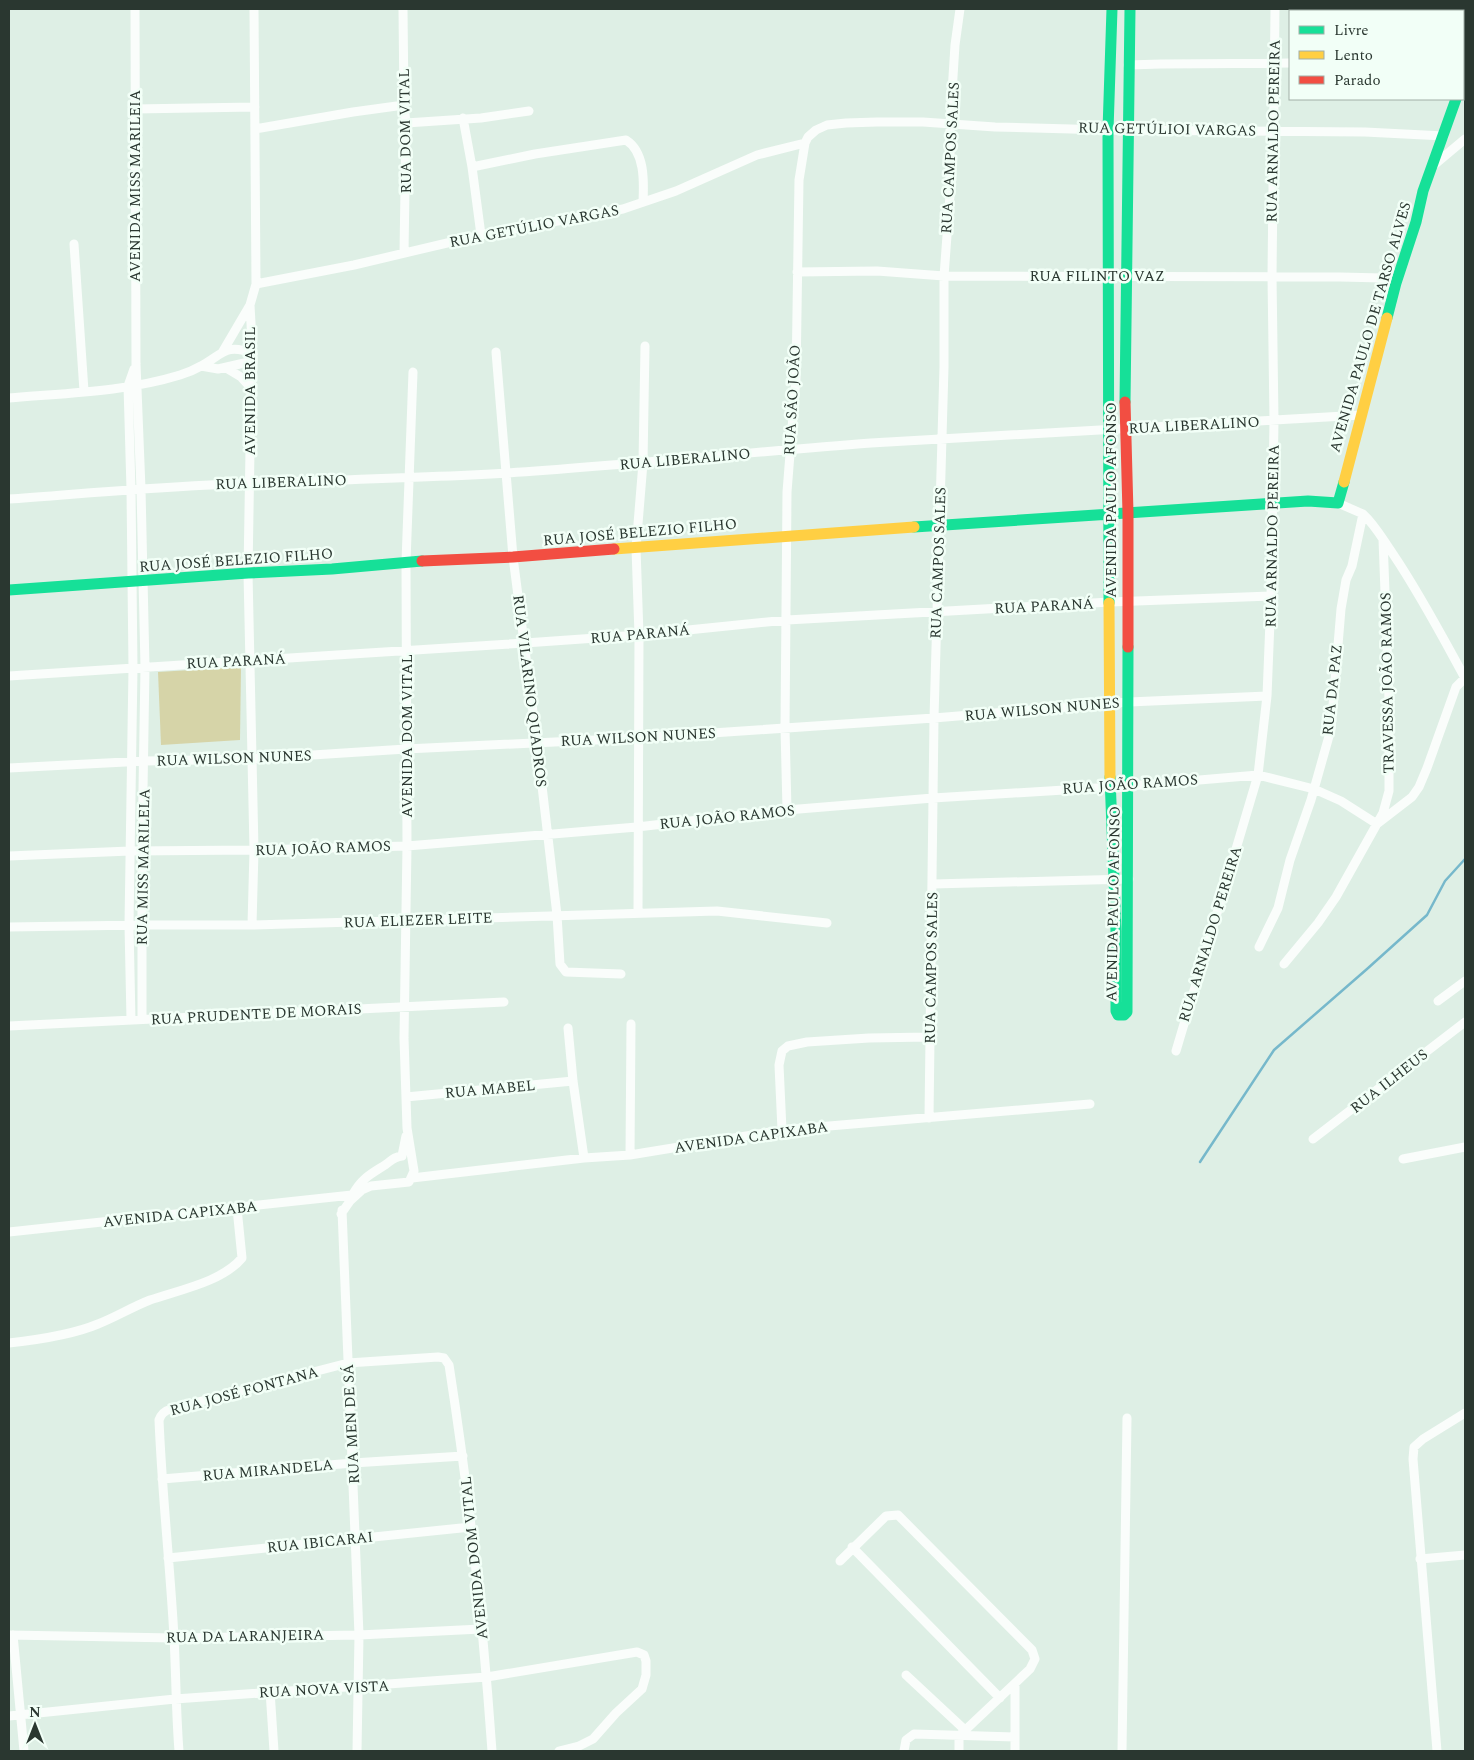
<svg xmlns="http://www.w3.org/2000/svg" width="1474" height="1760" viewBox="0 0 1474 1760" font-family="Spectral,serif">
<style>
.green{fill:#d6d4a8}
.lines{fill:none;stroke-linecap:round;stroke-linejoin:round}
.stream{stroke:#76b8cb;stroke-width:2.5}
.street{stroke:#fafdfb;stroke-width:9}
.fast{stroke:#16e098;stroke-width:11}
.slow{stroke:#ffcf43;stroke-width:11}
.jam{stroke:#f24e42;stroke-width:11}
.labels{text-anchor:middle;stroke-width:5;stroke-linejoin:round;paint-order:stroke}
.street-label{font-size:15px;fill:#2a3730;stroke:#f2fff7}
</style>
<rect width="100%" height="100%" fill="#deefe5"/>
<path class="green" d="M241 667 240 740 161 745 158 672Z"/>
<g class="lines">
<path class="stream" d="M1200 1162 1274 1050 1367 969 1427 915 1445 881 1465 859"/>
<path class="street" d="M135 9 136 364 141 489 145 667 142 851V1019
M403 9 404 105 406 123 404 253
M1128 65 1161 64 1290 63
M1463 73 1465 64
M134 109 255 107
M463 118 472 167 481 235
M406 123 481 118 529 111
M255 129 353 112 404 105
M1434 165 1465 139
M472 167 535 154 626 140C645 152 644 181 643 202
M74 244 84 391
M797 272 877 271 944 276 1340 277 1383 278 1396 283
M256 284 354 265 481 235 623 209 676 191 757 155 805 143
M223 351 250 305
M496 352 513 557 537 743 557 915 560 964 566 972 621 974
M201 366 218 369 253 361
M226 368 241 377 251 388
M9 398C65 393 125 392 180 375 187 373 194 370 201 366 222 355 226 342 253 354
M9 499C90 493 170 486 251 483 337 480 422 478 508 473 629 465 750 452 871 443L1362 415
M1363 514C1376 526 1383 540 1393 554 1420 594 1442 636 1465 678
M9 676 525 643 639 635 787 620 1110 602 1271 596
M9 768 145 761 251 759 406 749 638 738 934 718 1129 702 1267 696
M787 810 785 728 787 492 796 378 799 180 805 143 808 137 816 130 827 125 846 123 877 122H923L995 127 1108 130 1365 132 1444 136
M9 856 130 851 254 850 407 846 637 827 787 810 933 798 1129 786 1258 775 1314 789 1341 801 1377 824 1412 797 1419 787 1427 768 1456 687 1465 678
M933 884 1129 879
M638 913 639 635 636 548 643 463 645 346
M252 925 254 850 248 573 251 388 253 361 250 305 256 284 254 9
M9 927 142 925H252L717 911 827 923
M1259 947 1278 908 1290 860 1311 800 1331 729 1341 609 1346 580 1352 566 1363 514 1338 503
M1284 964 1318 923 1336 897 1383 813 1389 791V699L1383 539
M1438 1001 1465 981
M131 1020 129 925 133 668 131 489 128 386 134 369
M9 1026 504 1002
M568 1028 573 1081 584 1158
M1176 1051 1258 775 1267 696 1271 596 1274 421 1272 276 1275 9
M406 1097 573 1081
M929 1118 934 718 944 367V276L950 195V124L955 45 960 9
M782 1130 779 1065 782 1051 788 1046 807 1042 869 1038 929 1037
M1313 1139 1465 1022
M630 1155 631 1024
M1403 1159 1465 1147
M412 1178 584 1158 630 1155 782 1130 1090 1104
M353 1194C362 1178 371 1174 385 1165 392 1160 394 1157 402 1156L406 1136
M342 1210 359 1635 357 1751
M341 1214 350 1201 362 1190 371 1186 409 1182 414 1171 407 1128 404 1038 407 846 406 562 413 372
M9 1232 352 1195
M9 1343C36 1340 72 1335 98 1324 116 1317 132 1307 150 1300 179 1290 222 1282 242 1258L237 1208
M162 1479 353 1463 463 1456
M852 1547 1000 1698
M168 1558 471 1527
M1420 1559 1465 1555
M840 1561 886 1516 898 1515 1032 1650 1035 1659 1030 1669 959 1736V1751
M9 1635 174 1638 359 1635 481 1629
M13 1635 24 1751
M906 1675 965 1730
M270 1691 274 1751
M9 1716 175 1699 487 1677 637 1652 644 1655 646 1661V1675L642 1689 616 1713 593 1739 579 1746 559 1751
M179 1751C176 1713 176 1675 174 1637 170 1565 162 1493 159 1420 161 1414 164 1411 171 1409L348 1363 438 1357 444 1358 449 1365C469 1493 483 1622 492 1751
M904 1751 906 1740 914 1734 1015 1737
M1015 1751V1684
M1122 1751 1127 1418
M1437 1751 1413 1459 1414 1447 1423 1439 1465 1413"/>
<path class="fast" d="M1387 318 1396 283 1416 222 1423 191 1456 99
M1125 402 1130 9
M914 527 1308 501 1338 503 1344 482
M9 590 248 573 332 569 422 561
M1109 603 1108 130 1112 9
M1110 777 1116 931V1011L1118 1015H1124L1127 1012 1128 647"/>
<path class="slow" d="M1344 482 1387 318
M614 549 914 527
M1109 603 1110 777"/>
<path class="jam" d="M1125 402 1128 513V647
M422 561 513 557 614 549"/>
</g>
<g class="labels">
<g class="street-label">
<text transform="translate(1167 129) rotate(1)" y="5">RUA GETÚLIOI VARGAS</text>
<text transform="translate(405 131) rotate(-91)" y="5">RUA DOM VITAL</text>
<text transform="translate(1273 131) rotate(-89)" y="5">RUA ARNALDO PEREIRA</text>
<text transform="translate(950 158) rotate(-87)" y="5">RUA CAMPOS SALES</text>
<text transform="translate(135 186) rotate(-90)" y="5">AVENIDA MISS MARILEIA</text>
<text transform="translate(534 226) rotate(-11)" y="5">RUA GETÚLIO VARGAS</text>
<text x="1097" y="281">RUA FILINTO VAZ</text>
<text transform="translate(1370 327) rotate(-74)" y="5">AVENIDA PAULO DE TARSO ALVES</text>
<text transform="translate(250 391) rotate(-90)" y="5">AVENIDA BRASIL</text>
<text transform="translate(792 400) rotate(-87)" y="5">RUA SÃO JOÃO</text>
<text transform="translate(1194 425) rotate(-3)" y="5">RUA LIBERALINO</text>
<text transform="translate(685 459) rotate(-5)" y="5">RUA LIBERALINO</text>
<text transform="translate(281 482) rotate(-2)" y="5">RUA LIBERALINO</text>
<text transform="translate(1111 500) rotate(-90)" y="5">AVENIDA PAULO AFONSO</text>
<text transform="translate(640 532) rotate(-5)" y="5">RUA JOSÉ BELEZIO FILHO</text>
<text transform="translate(1272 536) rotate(-89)" y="5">RUA ARNALDO PEREIRA</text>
<text transform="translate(236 560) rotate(-4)" y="5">RUA JOSÉ BELEZIO FILHO</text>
<text transform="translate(938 563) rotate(-88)" y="5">RUA CAMPOS SALES</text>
<text transform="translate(1044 606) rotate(-3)" y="5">RUA PARANÁ</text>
<text transform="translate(640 634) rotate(-5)" y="5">RUA PARANÁ</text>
<text transform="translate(236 661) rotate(-3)" y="5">RUA PARANÁ</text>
<text transform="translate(1387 683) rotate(-91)" y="5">TRAVESSA JOÃO RAMOS</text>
<text transform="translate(1332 690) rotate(-84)" y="5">RUA DA PAZ</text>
<text transform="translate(530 691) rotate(83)" y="5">RUA VILARINO QUADROS</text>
<text transform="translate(1042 709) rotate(-5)" y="5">RUA WILSON NUNES</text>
<text transform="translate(407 736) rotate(-90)" y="5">AVENIDA DOM VITAL</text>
<text transform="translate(638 737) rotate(-3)" y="5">RUA WILSON NUNES</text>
<text transform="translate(234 758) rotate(-2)" y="5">RUA WILSON NUNES</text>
<text transform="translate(1130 784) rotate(-4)" y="5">RUA JOÃO RAMOS</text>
<text transform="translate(727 817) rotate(-6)" y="5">RUA JOÃO RAMOS</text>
<text transform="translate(323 848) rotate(-2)" y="5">RUA JOÃO RAMOS</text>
<text transform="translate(143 867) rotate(-89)" y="5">RUA MISS MARILELA</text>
<text transform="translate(1113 904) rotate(-89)" y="5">AVENIDA PAULO AFONSO</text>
<text transform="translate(418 920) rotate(-2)" y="5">RUA ELIEZER LEITE</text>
<text transform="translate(1210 934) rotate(-73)" y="5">RUA ARNALDO PEREIRA</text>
<text transform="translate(931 968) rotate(-89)" y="5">RUA CAMPOS SALES</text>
<text transform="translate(256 1014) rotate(-3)" y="5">RUA PRUDENTE DE MORAIS</text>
<text transform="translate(1389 1081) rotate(-38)" y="5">RUA ILHEUS</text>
<text transform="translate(490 1089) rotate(-5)" y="5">RUA MABEL</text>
<text transform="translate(751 1137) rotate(-8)" y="5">AVENIDA CAPIXABA</text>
<text transform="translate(180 1214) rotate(-6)" y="5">AVENIDA CAPIXABA</text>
<text transform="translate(244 1391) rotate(-15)" y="5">RUA JOSÉ FONTANA</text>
<text transform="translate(351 1424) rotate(-93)" y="5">RUA MEN DE SÁ</text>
<text transform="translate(268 1470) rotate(-5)" y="5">RUA MIRANDELA</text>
<text transform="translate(320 1542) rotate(-6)" y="5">RUA IBICARAI</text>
<text transform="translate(474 1558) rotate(-96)" y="5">AVENIDA DOM VITAL</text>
<text transform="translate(245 1636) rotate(-1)" y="5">RUA DA LARANJEIRA</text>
<text transform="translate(324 1689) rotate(-3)" y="5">RUA NOVA VISTA</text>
</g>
</g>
<rect width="1474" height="1760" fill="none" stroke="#2a3730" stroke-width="20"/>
<rect x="1289" y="10" width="175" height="90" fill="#f2fff7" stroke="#a2afa7"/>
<rect x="1299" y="26" width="25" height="8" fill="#16e098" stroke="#a2afa7"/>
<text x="1334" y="35" font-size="15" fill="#2a3730">Livre</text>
<rect x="1299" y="51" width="25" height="8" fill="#ffcf43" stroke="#a2afa7"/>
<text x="1334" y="60" font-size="15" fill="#2a3730">Lento</text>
<rect x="1299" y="76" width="25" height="8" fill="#f24e42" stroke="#a2afa7"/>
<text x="1334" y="85" font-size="15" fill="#2a3730">Parado</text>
<g transform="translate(35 1725)" stroke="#f2fff7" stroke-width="4" paint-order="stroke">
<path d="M0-4L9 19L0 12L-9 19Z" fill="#2a3730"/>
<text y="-8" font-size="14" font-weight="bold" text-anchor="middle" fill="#2a3730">N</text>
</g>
</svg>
